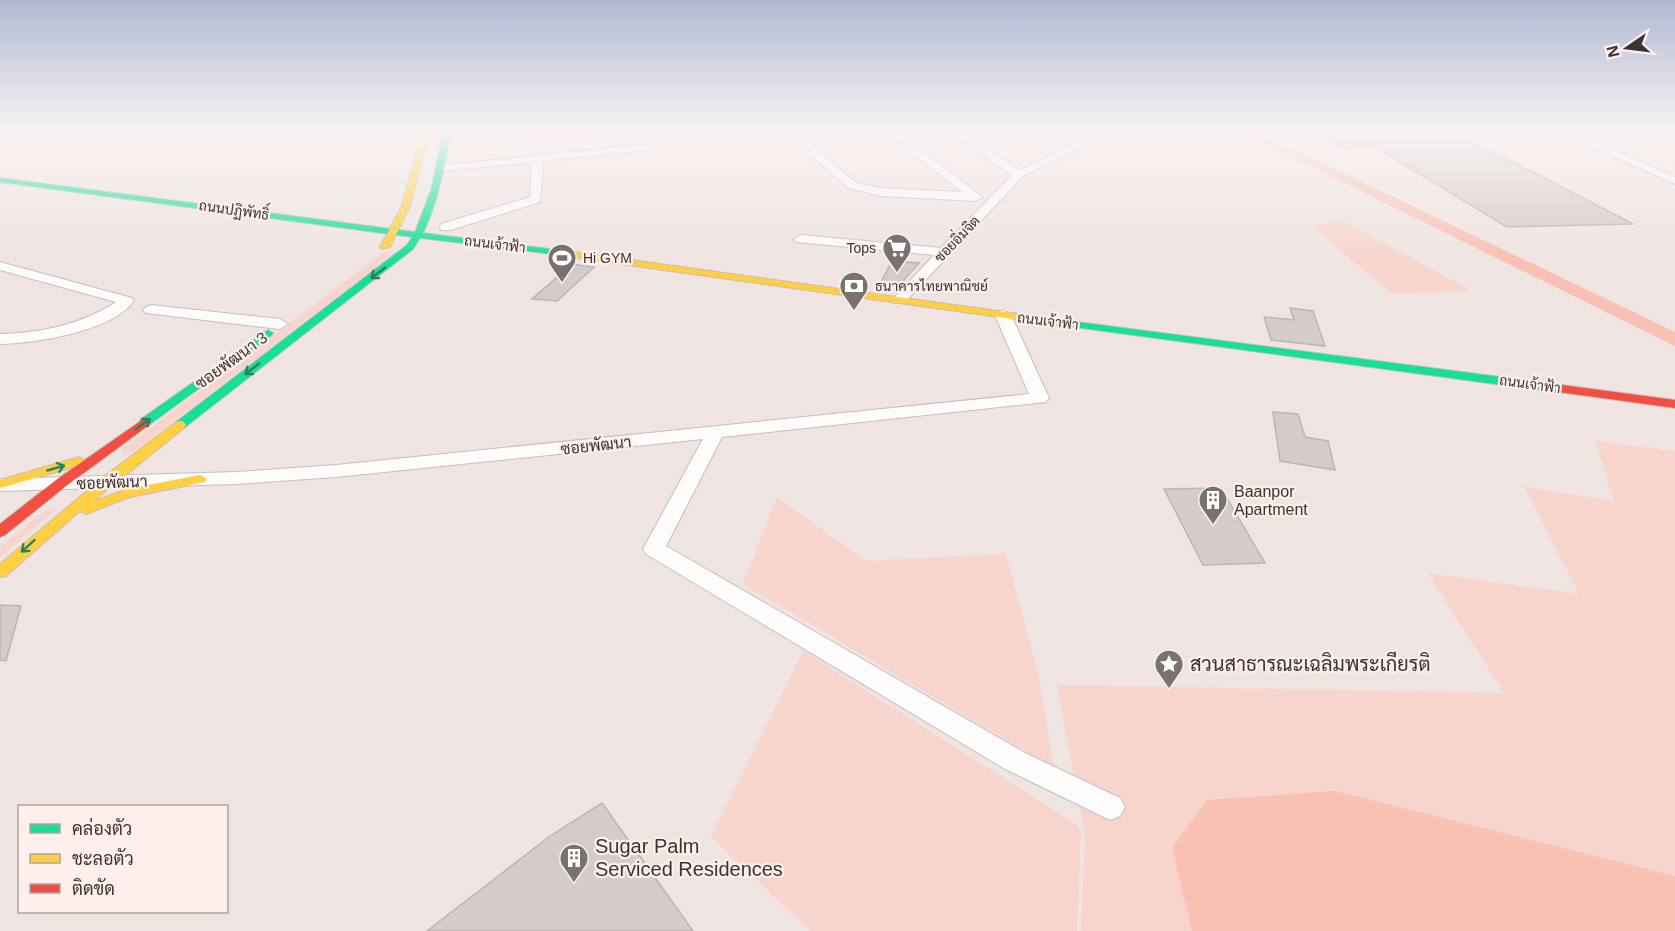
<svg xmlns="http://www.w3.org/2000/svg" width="1675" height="931" viewBox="0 0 1675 931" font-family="Helvetica,Sarabun,sans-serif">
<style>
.green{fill:#f7d5cd}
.water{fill:#f9c1b4}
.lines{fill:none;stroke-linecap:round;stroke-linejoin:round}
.canal{fill:#f9c1b4;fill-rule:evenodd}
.building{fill:#d4ccca;stroke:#bdb5b3;stroke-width:1.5}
.street-casing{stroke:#c7bfbd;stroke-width:2}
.fast-casing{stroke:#c7bfbd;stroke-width:2}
.slow-casing{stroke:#c7bfbd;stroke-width:2}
.jam-casing{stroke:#c7bfbd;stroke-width:2}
.street{fill:#fdfbfb;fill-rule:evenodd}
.fast{fill:#16e098;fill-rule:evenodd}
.slow{fill:#ffcf43;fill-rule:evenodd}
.jam{fill:#f24e42;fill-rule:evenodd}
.oneway{stroke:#2a8160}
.labels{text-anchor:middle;stroke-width:4.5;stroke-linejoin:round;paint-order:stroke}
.far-street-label{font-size:14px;fill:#3b3432;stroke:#feefec}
.far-poi-label{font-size:14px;fill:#3b3432;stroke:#feefec;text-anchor:start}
.street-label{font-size:16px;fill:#3b3432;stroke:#feefec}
.poi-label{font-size:16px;fill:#3b3432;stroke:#feefec;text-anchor:start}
.near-poi-label{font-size:20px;fill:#3b3432;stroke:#feefec;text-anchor:start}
</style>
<rect width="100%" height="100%" fill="#efe4e2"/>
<path class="green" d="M537 129H624L627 135 539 145Z
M1344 221 1471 291 1393 294 1309 225Z
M392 250 395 252 135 451 123 455 122 449 384 252Z
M1595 441 1675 451V931H1081L1085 836 1057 685 1504 693 1428 573 1579 594 1524 487 1614 501Z
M777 497 865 561 1006 554 1038 673 1054 768 743 584Z
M51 508H57L0 558V547L40 514Z
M803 651 1076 824 1081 832 1077 931H811L711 837Z"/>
<path class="water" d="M1335 791 1675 876V931H1192L1172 848 1207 800Z"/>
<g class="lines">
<path class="canal" d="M1235 129H1252L1675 332V346Z"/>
</g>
<path class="building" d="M1310 129H1442L1504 157 1633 224 1507 227 1375 147 1341 148Z
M892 261 919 263 898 287 880 284Z
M572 264 594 267 557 301 532 299Z
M1290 308 1313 311 1325 346 1271 340 1264 317 1294 320Z
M1273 412 1298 414 1305 437 1328 441 1335 470 1280 461Z
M1221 488 1265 563 1203 565 1164 489Z
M0 605 21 606 6 661 0 660Z
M602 803 693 931H427L550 836Z"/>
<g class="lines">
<g class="street-casing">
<path id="street" d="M338 129H366L280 144 275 141 280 138Z
M782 129H793L856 183 881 188 962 192 882 129H894L982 197 976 201 881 196 848 188Z
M943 129H956L1020 170 1072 145 1046 129H1059L1080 142 1103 132 1108 135 1023 176 904 303H894L892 300 934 255 796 242 794 239 801 235 941 248 1012 175Z
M1553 129H1567L1675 177V184Z
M644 145 649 148 648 150 543 161 540 202 451 230H441L440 227 441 224 530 197 532 162 440 171 434 168 436 166Z
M0 262 132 298 134 301C111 332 36 343 0 344V334C41 333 80 325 116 302L0 270Z
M151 305 280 319 288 324 280 329 146 313 143 310 146 307Z
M1003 310 1011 315 1049 398 1046 402 722 437 666 546 1025 753 1120 798 1125 807 1120 816 1110 820 1005 769 646 554 643 549 703 439 336 477 237 484 0 491V479L237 472 336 465 1029 394 995 315Z"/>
</g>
<g class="fast-casing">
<path id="fast" d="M444 129H451C445 165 439 200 423 233L574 252 577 253V257L420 238 413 249 184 428H176L174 425 176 422 407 245 412 237 0 182V178L415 232 431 190Z
M1070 321 1562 385 1568 389 1562 393 1066 326 1065 324Z
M268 330 273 333 272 335 149 425H141L139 422 141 419Z"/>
</g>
<g class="slow-casing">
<path id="slow" d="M423 129H430L410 206 390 247 382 249 380 247 402 206Z
M574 252 1070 321 1075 324 1070 327 571 257V253Z
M180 421 184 422 186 425 184 428 92 502 127 489 200 475 207 479 205 482 130 497 86 514 80 511 6 576 0 577V564L101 479 176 422Z
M79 457 86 461 84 464 0 488V480Z"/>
</g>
<g class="jam-casing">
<path id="jam" d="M1562 385 1675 400V408L1558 392 1556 389Z
M145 418 149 419 151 422 149 425 66 486 5 535 0 537V524L56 480Z"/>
</g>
<use href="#street" class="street"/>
<use href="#fast" class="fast"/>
<use href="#slow" class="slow"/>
<use href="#jam" class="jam"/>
</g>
<defs><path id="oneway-shaft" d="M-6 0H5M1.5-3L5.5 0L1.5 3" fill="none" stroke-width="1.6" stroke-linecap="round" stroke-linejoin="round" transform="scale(1.5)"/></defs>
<g class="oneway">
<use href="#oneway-shaft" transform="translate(378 273) rotate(143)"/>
<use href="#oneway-shaft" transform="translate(252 369) rotate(142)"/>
<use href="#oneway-shaft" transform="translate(143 424) rotate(-36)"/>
<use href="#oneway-shaft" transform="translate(56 468) rotate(-16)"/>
<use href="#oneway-shaft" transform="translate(28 546) rotate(138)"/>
</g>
<linearGradient id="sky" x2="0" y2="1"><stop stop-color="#afb9d3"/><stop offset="0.5" stop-color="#f8f3f2"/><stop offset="1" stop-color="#f8f3f2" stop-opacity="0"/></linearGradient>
<rect width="1675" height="260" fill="url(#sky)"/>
<defs>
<g id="supermarket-pin" transform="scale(1.5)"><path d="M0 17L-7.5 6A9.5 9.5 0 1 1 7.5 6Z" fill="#7a7270" stroke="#feefec"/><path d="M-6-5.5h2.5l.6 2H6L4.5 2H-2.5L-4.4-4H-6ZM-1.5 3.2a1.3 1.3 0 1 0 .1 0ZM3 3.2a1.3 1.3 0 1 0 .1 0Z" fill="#fff"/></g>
<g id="stadium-pin" transform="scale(1.5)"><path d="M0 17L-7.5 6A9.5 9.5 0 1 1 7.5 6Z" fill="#7a7270" stroke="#feefec"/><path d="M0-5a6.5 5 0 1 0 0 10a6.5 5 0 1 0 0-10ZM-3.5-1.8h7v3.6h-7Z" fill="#fff"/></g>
<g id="bank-pin" transform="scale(1.5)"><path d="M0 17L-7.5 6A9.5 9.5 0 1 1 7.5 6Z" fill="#7a7270" stroke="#feefec"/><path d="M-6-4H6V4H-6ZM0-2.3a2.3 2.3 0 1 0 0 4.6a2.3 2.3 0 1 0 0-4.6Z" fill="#fff"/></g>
<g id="building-pin" transform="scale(1.5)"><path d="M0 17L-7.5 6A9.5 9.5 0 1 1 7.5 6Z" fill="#7a7270" stroke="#feefec"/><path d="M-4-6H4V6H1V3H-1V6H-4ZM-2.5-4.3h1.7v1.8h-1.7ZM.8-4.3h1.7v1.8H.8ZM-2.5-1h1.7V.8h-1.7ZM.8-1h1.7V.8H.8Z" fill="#fff"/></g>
<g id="sight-pin" transform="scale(1.5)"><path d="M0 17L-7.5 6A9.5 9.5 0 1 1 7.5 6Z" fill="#7a7270" stroke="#feefec"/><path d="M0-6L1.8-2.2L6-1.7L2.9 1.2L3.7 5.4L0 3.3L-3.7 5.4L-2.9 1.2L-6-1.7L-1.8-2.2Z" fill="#fff"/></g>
</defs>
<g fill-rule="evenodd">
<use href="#supermarket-pin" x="897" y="248"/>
<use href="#stadium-pin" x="562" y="258"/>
<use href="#bank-pin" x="854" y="286"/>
<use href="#building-pin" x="1213" y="500"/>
<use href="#sight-pin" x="1169" y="664"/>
<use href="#building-pin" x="574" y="858"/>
</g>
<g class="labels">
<g class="far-street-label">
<text transform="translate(234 210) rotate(8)" y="5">ถนนปฏิพัทธิ์</text>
<text transform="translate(957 239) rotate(-46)" y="5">ซอยอิ่มจิต</text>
<text transform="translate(495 244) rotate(7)" y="5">ถนนเจ้าฟ้า</text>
<text transform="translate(1048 321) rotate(7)" y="5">ถนนเจ้าฟ้า</text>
<text transform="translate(1530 384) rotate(8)" y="5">ถนนเจ้าฟ้า</text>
</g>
<g class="far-poi-label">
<text x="876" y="253" text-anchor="end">Tops</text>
<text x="583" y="263">Hi GYM</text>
<text x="875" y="291">ธนาคารไทยพาณิชย์</text>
</g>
<g class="street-label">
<text transform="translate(231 360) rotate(-36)" y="6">ซอยพัฒนา 3</text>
<text transform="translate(596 445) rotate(-6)" y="6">ซอยพัฒนา</text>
<text transform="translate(112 482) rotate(-2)" y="6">ซอยพัฒนา</text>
</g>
<g class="poi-label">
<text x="1234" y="497">Baanpor<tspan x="1234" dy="18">Apartment</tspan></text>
</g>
<g class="near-poi-label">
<text x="1190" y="671">สวนสาธารณะเฉลิมพระเกียรติ</text>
<text x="595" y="853">Sugar Palm<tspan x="595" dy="23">Serviced Residences</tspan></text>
</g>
</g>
<rect x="18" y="805" width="210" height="108" fill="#feefec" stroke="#b0a4a2" stroke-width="1.5"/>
<rect x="30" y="824" width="30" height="9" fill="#16e098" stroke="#b0a4a2" stroke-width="1.5"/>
<text x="72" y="835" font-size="18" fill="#3b3432">คล่องตัว</text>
<rect x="30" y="854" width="30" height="9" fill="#ffcf43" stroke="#b0a4a2" stroke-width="1.5"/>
<text x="72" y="865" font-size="18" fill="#3b3432">ชะลอตัว</text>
<rect x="30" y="884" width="30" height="9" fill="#f24e42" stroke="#b0a4a2" stroke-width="1.5"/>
<text x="72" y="895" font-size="18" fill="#3b3432">ติดขัด</text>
<g transform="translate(1627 48) rotate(256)" stroke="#feefec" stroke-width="4.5" paint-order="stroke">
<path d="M0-4.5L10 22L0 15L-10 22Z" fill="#3b3432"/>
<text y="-9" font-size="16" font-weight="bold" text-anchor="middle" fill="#3b3432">N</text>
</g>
</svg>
